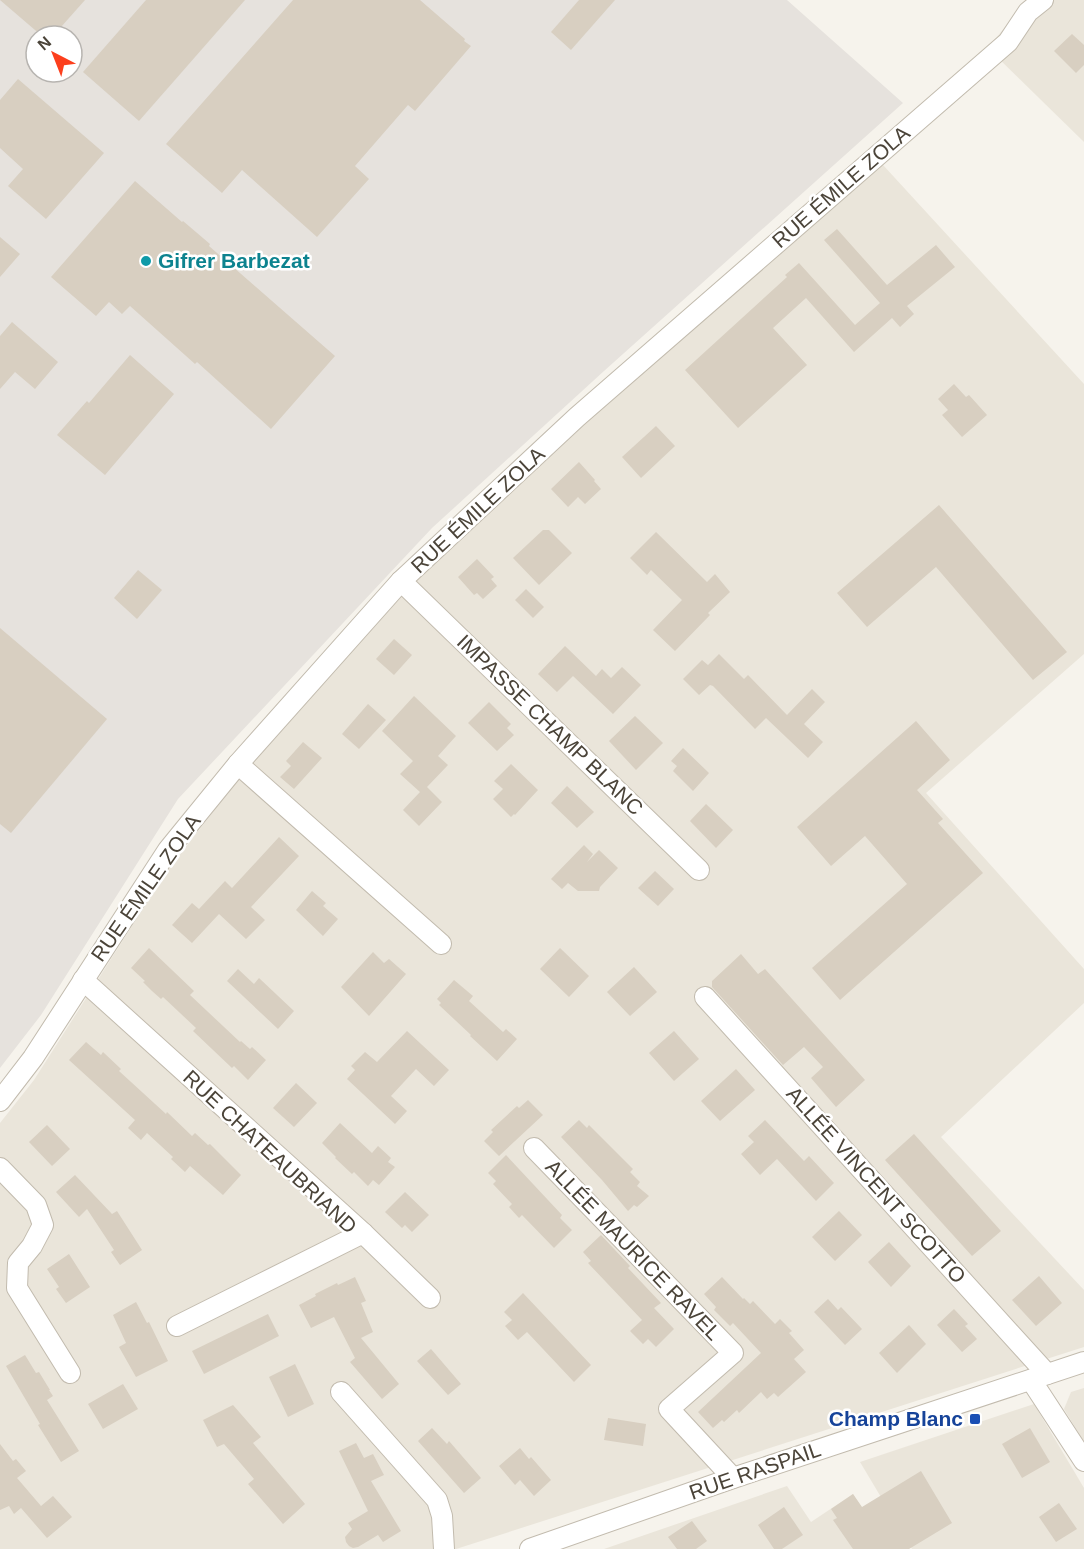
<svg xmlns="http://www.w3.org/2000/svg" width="1084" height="1549" font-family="Arial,sans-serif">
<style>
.residential{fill:#eae5da}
.industrial{fill:#e6e2dd;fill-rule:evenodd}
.building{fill:#d8cfc1}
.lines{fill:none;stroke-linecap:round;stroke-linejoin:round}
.street-casing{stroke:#c2bbae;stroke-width:22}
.street{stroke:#fff;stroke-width:20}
.culture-dot{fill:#0f9aa8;stroke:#fff;stroke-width:2}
.transit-dot{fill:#1a4fb4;stroke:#fff;stroke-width:2}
.labels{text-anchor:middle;stroke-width:5;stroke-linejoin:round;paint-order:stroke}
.street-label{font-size:21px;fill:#4b4439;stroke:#fff}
.culture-label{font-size:21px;font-weight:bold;fill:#0d838f;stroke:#fff;text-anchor:start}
.transit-label{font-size:21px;font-weight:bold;fill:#164399;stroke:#fff;text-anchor:end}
</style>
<rect width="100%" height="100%" fill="#f6f3ec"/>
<g class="residential">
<polygon points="1027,0 1084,0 1084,142 988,48"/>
<polygon points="872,153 1084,384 1084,654 926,793 1084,969 1084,1003 941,1137 1084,1290 1084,1347 456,1549 0,1549 0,1123 34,1080 167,871 389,586"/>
<polygon points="1084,1388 1084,1442 1064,1409 1071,1392"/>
<polygon points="1034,1404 1084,1488 1084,1549 912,1549 860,1462"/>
<polygon points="787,1486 811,1522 853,1494 888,1549 604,1549"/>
</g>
<path class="industrial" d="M0 0H787L903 103 604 371 432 528 178 799 41 1015 0 1068ZM36 36H72V72H36Z"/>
<g class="building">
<polygon points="0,0 85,0 53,36 42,36"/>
<polygon points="146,0 245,0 139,121 83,72"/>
<polygon points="293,0 420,0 465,39 464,41 471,46 415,111 408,105 355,166 369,179 317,237 242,170 222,193 166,144"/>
<polygon points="579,0 615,0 571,50 551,32"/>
<polygon points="1072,34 1084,45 1084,65 1076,73 1054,51"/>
<polygon points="18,79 104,153 46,219 8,186 23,169 0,148 0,100"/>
<polygon points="135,181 182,222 183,221 210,244 209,246 335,356 271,429 197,362 195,364 130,306 122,314 109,302 96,316 51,277"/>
<polygon points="837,229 887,285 936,245 955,267 907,306 914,314 900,327 892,318 854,352 806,298 773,328 807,365 738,428 685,370 787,277 785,275 799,263 855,325 880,303 824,240"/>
<polygon points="0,237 20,254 0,277"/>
<polygon points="12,322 58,362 35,389 15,372 0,389 0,336"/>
<polygon points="130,355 174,394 105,475 57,435 87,401 89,403"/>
<polygon points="954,384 966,397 969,395 987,415 962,437 942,415 948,410 938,399"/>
<polygon points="656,426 675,446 641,478 622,457"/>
<polygon points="579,462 595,480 594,481 601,489 585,504 578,497 568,507 551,489"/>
<polygon points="939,505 1067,652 1033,680 936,567 867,627 837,593"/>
<polygon points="543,530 549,530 572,553 539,585 513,558"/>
<polygon points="656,532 707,582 715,574 730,592 708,613 710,615 675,651 653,630 682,600 651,570 647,575 630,558"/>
<polygon points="477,559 494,577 491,579 497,586 483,599 477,593 474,595 458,577"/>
<polygon points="138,570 162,590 137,619 114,598"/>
<polygon points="526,589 544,607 533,618 515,600"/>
<polygon points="0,628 107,719 11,833 0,824"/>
<polygon points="394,639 412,655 394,675 376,659"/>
<polygon points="565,646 596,676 602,669 611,678 622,667 641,685 613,714 573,676 557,692 538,674"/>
<polygon points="719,654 744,679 748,675 787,715 812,689 825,702 804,724 823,742 808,758 766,718 755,729 713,686 710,685 699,695 683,679 702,660 708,665"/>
<polygon points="414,696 456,736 438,756 448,765 427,787 442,802 419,826 403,810 420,792 400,774 413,761 382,731"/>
<polygon points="489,702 511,724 507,728 514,735 497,751 468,723"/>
<polygon points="368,704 386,720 359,749 342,734"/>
<polygon points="635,716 663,743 636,770 609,741"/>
<polygon points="916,721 950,760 917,790 943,819 938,823 983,873 840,1000 812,968 907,884 865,836 831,866 797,827"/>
<polygon points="303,742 322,758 294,789 280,777 291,766 286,761"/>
<polygon points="683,748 709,773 693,791 673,771 677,766 671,761"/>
<polygon points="511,764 538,790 515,815 514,814 511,817 493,799 503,789 494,781"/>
<polygon points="567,786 594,812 577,828 551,803"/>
<polygon points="706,804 733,830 716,848 690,821"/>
<polygon points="279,837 299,856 251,907 265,920 246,939 219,914 192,943 172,925 192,903 199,909 225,881 232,888"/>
<polygon points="584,845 593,854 587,862 599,850 618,868 600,887 599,891 578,891 568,883 562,889 551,879"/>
<polygon points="655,871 674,889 658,906 638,888"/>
<polygon points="312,891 326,903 323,906 338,919 323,936 296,910"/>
<polygon points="149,948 194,991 190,995 240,1042 241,1041 250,1049 252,1047 266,1060 248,1080 234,1066 232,1068 193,1031 196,1028 163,997 161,999 152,991 143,982 145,981 131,968"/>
<polygon points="560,948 589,976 569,997 540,969"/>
<polygon points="373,952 384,963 389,959 406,974 369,1016 341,987"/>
<polygon points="741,954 758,974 765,969 865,1080 836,1107 811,1078 823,1067 804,1047 783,1065 712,987 712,981"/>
<polygon points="634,967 657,992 630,1016 607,992"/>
<polygon points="238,969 254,984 259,978 294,1011 278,1029 227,981"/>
<polygon points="454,980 473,996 469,1001 503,1032 506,1029 517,1039 497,1061 470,1036 471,1035 439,1005 441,1003 437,999"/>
<polygon points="407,1031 449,1070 434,1086 416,1069 391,1096 407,1111 395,1124 347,1079 355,1070 351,1066 365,1052 377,1062"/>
<polygon points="674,1031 699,1059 674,1081 649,1053"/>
<polygon points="86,1042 101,1055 103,1052 121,1069 119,1071 166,1114 167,1112 192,1136 195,1133 208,1145 210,1144 241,1175 223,1195 190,1166 185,1172 171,1159 173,1157 147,1133 141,1140 128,1128 135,1120 69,1060"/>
<polygon points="736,1069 755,1090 720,1121 701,1101"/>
<polygon points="296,1083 317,1103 294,1127 273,1108"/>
<polygon points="528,1100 543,1115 499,1156 484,1141 493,1132 491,1130 517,1106 519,1108"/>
<polygon points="579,1120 587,1128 589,1125 633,1169 630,1172 640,1182 637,1186 649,1196 637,1207 634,1205 628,1211 602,1180 561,1137"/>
<polygon points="765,1120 804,1161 809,1156 834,1183 816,1201 777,1159 760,1175 741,1154 754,1142 748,1136"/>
<polygon points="340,1123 372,1153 378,1146 391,1158 388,1162 395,1167 379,1185 373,1180 368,1186 354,1172 352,1174 335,1158 336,1157 322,1143"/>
<polygon points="47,1125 70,1149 52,1166 29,1142"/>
<polygon points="914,1134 1001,1231 972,1256 885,1160"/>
<polygon points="506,1155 562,1215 560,1218 572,1230 554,1248 522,1215 519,1218 509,1207 512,1204 493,1184 496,1181 488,1173"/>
<polygon points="75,1175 112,1214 117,1211 142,1250 120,1265 111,1252 114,1250 87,1209 79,1217 56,1192"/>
<polygon points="405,1192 429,1215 412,1232 405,1225 402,1228 385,1212"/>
<polygon points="839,1211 862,1235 835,1261 812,1237"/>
<polygon points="601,1235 630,1266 628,1268 661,1303 654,1308 674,1329 656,1347 648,1339 643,1344 630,1331 642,1320 588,1263 591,1261 583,1252"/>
<polygon points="889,1242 911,1266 891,1287 868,1262"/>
<polygon points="69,1254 90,1287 66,1303 56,1289 59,1287 47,1269"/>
<polygon points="1039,1276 1062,1303 1036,1326 1012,1300"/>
<polygon points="355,1277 366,1301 361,1303 373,1332 361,1338 399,1384 382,1399 350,1362 355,1358 334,1317 311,1328 299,1305 316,1296 315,1294 337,1283 338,1285"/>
<polygon points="722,1277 743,1299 744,1298 750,1304 753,1301 775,1324 780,1319 792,1331 789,1333 804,1350 794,1359 806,1372 778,1397 774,1393 767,1399 761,1392 739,1413 737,1410 724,1422 722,1420 713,1428 698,1412 761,1353 733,1323 730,1326 714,1310 716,1307 704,1294"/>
<polygon points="523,1293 591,1365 574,1382 527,1332 518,1340 505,1326 512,1320 504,1312"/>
<polygon points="828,1299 838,1310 841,1307 862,1329 845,1345 814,1312"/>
<polygon points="136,1302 147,1323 149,1322 168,1361 136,1377 119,1347 126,1343 113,1315"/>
<polygon points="954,1309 968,1324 965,1326 977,1339 962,1352 937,1325"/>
<polygon points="268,1314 279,1336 204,1374 192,1351"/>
<polygon points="909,1325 926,1344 897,1373 879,1353"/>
<polygon points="431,1349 461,1384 448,1395 417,1361"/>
<polygon points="25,1355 36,1373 39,1372 50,1390 49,1390 53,1396 47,1400 79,1451 61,1462 38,1425 40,1424 6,1366"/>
<polygon points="295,1364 314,1404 288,1417 269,1377"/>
<polygon points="123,1384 138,1409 103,1429 88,1404"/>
<polygon points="233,1405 261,1437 253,1443 305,1504 283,1524 248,1484 254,1479 224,1444 217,1447 203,1420"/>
<polygon points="608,1418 646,1424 643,1446 604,1440"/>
<polygon points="432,1428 447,1444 449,1441 481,1478 464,1493 418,1441"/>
<polygon points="1030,1428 1050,1462 1022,1478 1002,1444"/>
<polygon points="356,1443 364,1458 373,1454 384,1475 371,1481 401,1531 383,1542 378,1535 358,1547 353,1548 349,1546 346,1542 345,1537 352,1529 348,1523 368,1511 339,1451"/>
<polygon points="0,1444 13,1461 16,1459 26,1471 17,1478 41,1506 53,1496 72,1517 47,1538 21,1508 14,1514 9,1506 0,1510"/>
<polygon points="520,1448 529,1459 531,1457 551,1480 534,1496 520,1480 515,1485 499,1466"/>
<polygon points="921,1471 952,1523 909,1549 853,1549 833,1520 837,1518 831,1509 853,1494 862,1507"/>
<polygon points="1059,1503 1077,1529 1056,1542 1039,1517"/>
<polygon points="784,1507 803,1535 782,1549 774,1549 758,1525"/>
<polygon points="692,1521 707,1541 696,1549 677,1549 668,1537"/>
</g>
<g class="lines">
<g class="street-casing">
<g id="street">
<polyline points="401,581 699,870"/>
<polyline points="238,764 441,944"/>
<polyline points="83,980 363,1233 177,1326"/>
<polyline points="705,997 1047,1374"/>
<polyline points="0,1101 33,1058 168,850 238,764 401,581 577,417 1008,42 1028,12 1043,0"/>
<polyline points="534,1148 733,1353 669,1409 733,1478"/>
<polyline points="0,1168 36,1205 43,1225 32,1246 18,1263 17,1288 70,1373"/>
<polyline points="363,1233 430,1298"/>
<polyline points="1031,1380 1084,1461"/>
<polyline points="341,1392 437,1500 442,1516 444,1549"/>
<polyline points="530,1549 733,1478 1084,1362"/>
</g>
</g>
<use href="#street" class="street"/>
</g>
<circle class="culture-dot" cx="146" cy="261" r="6"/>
<rect class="transit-dot" x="969" y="1413" width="12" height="12" rx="3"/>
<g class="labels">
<g class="street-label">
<text transform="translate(841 187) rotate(-41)" y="7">RUE ÉMILE ZOLA</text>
<text transform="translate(478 510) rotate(-43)" y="7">RUE ÉMILE ZOLA</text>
<text transform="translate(550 725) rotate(44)" y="7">IMPASSE CHAMP BLANC</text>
<text transform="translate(146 888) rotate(-55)" y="7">RUE ÉMILE ZOLA</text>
<text transform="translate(270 1152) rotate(43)" y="7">RUE CHATEAUBRIAND</text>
<text transform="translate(876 1185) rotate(48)" y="7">ALLÉE VINCENT SCOTTO</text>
<text transform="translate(633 1250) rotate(46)" y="7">ALLÉE MAURICE RAVEL</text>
<text transform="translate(755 1471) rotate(-19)" y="7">RUE RASPAIL</text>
</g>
<g class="culture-label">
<text x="158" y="268">Gifrer Barbezat</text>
</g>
<g class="transit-label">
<text x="963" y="1426">Champ Blanc</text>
</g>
</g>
<g transform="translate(54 54) rotate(318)"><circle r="28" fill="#ffffff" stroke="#b7b4b0" stroke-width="1.5"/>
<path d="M0-4.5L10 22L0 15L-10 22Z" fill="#fc3f1d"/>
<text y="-9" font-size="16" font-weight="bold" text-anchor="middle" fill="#4b4439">N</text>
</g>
</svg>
